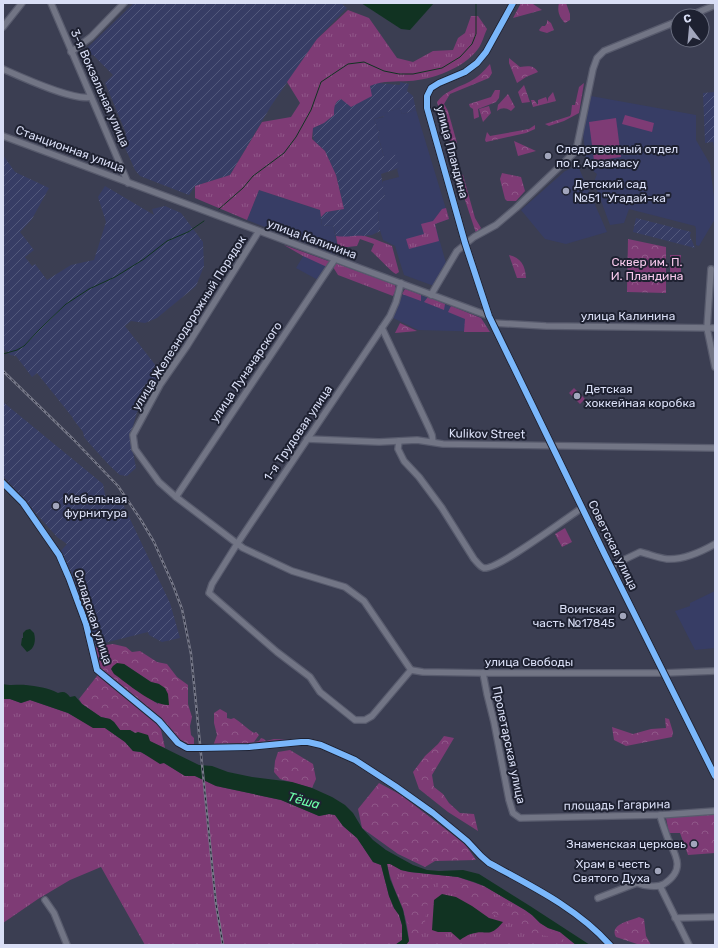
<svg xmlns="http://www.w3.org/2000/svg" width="718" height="948" font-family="Rubik,sans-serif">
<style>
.built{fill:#373d65}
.industrial{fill:url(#industrial-furrows)}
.grass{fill:url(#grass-tufts)}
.forest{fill:url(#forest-crowns);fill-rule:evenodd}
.garden{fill:#7e3b75}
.water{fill:#132}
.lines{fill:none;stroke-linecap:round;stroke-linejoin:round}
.stream{stroke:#132;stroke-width:1}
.minor-casing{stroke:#585b6d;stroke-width:8}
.minor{stroke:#727585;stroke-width:5.5}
.rail-casing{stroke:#767888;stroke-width:2.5}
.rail{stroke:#1e2131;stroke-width:1;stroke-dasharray:3;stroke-linecap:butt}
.cycleway-casing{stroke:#1e2131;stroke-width:8}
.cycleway{stroke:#7ab7fb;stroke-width:6}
.poi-dot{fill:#a2a6bc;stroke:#1e2131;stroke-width:1.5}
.labels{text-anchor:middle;stroke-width:4;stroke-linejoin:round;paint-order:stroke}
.street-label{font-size:12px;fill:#d9def5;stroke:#1e2131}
.poi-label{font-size:12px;fill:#d9def5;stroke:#1e2131;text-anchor:start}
.park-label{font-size:12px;fill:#f8c9ec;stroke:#1e2131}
.water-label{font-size:13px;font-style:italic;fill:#6dffaa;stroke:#1e2131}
</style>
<defs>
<pattern id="industrial-furrows" width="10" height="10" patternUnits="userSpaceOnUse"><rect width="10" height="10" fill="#373d65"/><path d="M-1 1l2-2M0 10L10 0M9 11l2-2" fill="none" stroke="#53597c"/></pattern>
<pattern id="grass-tufts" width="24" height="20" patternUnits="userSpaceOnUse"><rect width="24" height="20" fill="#7e3b75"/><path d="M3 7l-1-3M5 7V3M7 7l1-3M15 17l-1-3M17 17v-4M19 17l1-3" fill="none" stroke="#905789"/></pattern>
<pattern id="forest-crowns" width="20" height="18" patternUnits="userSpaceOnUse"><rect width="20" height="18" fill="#7e3b75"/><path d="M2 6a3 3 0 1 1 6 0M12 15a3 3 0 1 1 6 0" fill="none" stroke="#905789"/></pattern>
</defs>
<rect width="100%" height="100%" fill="#3b3e52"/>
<g class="built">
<polygon points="591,96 696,115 696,140 710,164 715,205 715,219 699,246 696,245 696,229 695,226 629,209 624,223 610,225 594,182 597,174 592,170 586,161 583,133"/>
<polygon points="400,108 402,114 416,110 449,219 435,224 446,263 434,286 404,275 395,246 383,240 379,227 378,209 382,198 385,197 382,184 383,181 399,177 397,169 399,168 384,157 378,135 380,135 374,119 384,117 383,113"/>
<polygon points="578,166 607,232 566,244 545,239 521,210 565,171"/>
<polygon points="259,190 320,210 322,226 333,225 338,248 335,254 247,220"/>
<polygon points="305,253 331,262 318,280 296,268"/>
<polygon points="405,289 481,318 490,332 418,330 393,318"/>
<polygon points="715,591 715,648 695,650 675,611 690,606 690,603"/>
</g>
<g class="industrial">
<polygon points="134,3 341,3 347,8 317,39 301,62 271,106 230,175 195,186 189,195 140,176 135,170 123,143 126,133 105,83 113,75 93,55 91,55 85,50"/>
<polygon points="400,82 409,84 407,91 413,96 416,110 402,114 400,108 384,113 384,116 374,119 380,135 378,136 384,157 395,154 399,168 381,174 385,197 382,198 383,204 378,209 379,227 380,231 372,235 344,238 336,236 333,225 322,226 321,217 326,212 344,209 336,175 325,151 314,141 312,128 324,123 338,100 341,99 352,106 369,86 377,83 400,85"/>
<polygon points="715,92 715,152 713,142 705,143 703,93"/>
<polygon points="3,155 15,172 49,188 32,219 20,232 34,250 25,257 32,266 35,264 47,280 71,265 94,260 106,222 98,197 105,186 154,215 152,209 165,206 181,213 203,242 204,266 196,286 157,318 145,323 131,321 125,326 160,371 159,384 137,412 130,437 136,468 127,476 120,475 110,466 89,443 84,437 83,432 73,419 73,418 37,373 32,377 16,356 10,355 3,348"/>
<polygon points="636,218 691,232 690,236 695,248 633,232"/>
<polygon points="3,402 103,484 106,500 119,496 170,603 180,638 162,642 149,635 148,632 92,646 59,553 67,544 57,537 3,476"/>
</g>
<g class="grass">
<path d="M348 10 369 18 397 58 413 62 433 51 453 50 458 38 465 33 471 16H478L487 29C484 35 482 44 478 49 464 68 432 80 409 81 394 82 385 80 370 86L372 96 351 107 341 99C334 102 334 108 334 115L324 123 313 128 312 139 325 151 336 175 344 209 326 212 321 217 320 210 259 190 247 220 195 198V186L230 175 262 122 291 117 300 103 287 82 317 39Z"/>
<polygon points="446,208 449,219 435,224 439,241 409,249 406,239 424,234 421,224 433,221 442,209"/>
<path d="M336 236C347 238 358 234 368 237 376 239 384 243 392 246L399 272 396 274C390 271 378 257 371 251L374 244 360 239 357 246 338 248Z"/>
<polygon points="284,245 331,262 327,267 303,256"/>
<polygon points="335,263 395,285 396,289 393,296 338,275 333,267"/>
<polygon points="405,289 421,295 421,301 402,294"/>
<polygon points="428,297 445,304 444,310 424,302"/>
<polygon points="451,306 481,318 490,332 464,332 465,319 448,312"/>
<polygon points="3,699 10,699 21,703 30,700 68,713 93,727 105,728 125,742 133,751 140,752 164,763 185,776 195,776 216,786 281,800 319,816 329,814 335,815 343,826 357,838 373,862 381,865 389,896 394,908 399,915 402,925 402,940 395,945 145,945 101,867 70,880 38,899 3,923"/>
<path d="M390 863 401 870 410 872 458 877 484 886 525 910 532 915 540 923 548 928 560 932 576 945H406L409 941C408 930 406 920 403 909 397 894 390 880 387 864Z"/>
</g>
<g class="forest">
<polygon points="521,3 533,4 542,10 513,18"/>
<path d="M559 3H566L570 14V20L565 23C559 17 557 11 559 3Z"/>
<polygon points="547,20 551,23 554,30 547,33 540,31 539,30 542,26 545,26 547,23"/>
<path d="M509 58 520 67C528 66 534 65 538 72L526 77 517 83 509 63Z"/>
<path d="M490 64 492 73 489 78 450 94 444 104 448 111 457 143 448 140 437 102C445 91 457 88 469 82 477 78 484 71 490 64Z"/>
<polygon points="584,83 579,113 564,121 549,126 545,124 570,116 571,114 572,105 575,105 579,87"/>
<polygon points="524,85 530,102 522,103 518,92"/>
<polygon points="495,90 500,90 499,98 496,102 478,109 479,117 474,119 473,109 470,107 469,104 491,97"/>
<polygon points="553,92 556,101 533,107 531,100 534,100 538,105 538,100 546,97 548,102 548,98"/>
<path d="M508 94 515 107 511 111C507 108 502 107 497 111L498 105Z"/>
<polygon points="489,106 491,113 483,122 479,109"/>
<polygon points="535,125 535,129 526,133 486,142 485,140 487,132 490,136 529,129"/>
<polygon points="514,141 536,151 518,156"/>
<polygon points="502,173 521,177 525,191 516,201 507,201 505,199 500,179"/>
<polygon points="461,174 463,175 475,218 481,228 476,233 459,182 458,175"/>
<polygon points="628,239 666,247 666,293 627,292"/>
<path d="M509 255C521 258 525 265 526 278H517Z"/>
<polygon points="400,323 417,331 395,333"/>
<polygon points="565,528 572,542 562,547 555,534"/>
<path d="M113 644 126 647 132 652 140 651 157 662 167 664 177 677 188 685V704L192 717 190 726 191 735 194 738V746L191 747 181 742 99 670 93 647ZM124 664 151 682 159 684 158 704 132 687 124 681Z"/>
<polygon points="97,670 159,721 165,748 149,741 130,730 120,730 114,722 110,719 101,717 82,704 79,699 97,676"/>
<path d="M220 709 227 713V718L231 719 234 718C241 722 247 729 254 733L256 732 259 735 254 742 259 741 261 738 264 739 266 741 274 739 300 740 213 746 217 735 214 723V713Z"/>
<polygon points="665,718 669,719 673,732 672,737 626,746 614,740 612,727 633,734 651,729 666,728"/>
<polygon points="444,736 454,738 432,775 434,787 443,794 449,803 460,813 474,814 478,831 448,812 419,789 413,772 425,756 438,744"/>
<polygon points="290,750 313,764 316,779 312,788 280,779 274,772 275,761 278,752"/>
<polygon points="379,783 401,795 465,844 476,860 435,861 425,867 398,854 362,828 358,809"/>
<polygon points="715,812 715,853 688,855 680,833 669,833 665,813"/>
<polygon points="402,877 432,878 426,913 424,932 416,937 416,945 408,945 411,942 410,931 404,910 394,878"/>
<polygon points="439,882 468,884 522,913 540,927 559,936 570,945 558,945 555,938 524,931 519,917 498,917 459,894 437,893"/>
<path d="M639 917 644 919 646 936 651 945H640L616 937C609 924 630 921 639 917Z"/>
</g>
<g class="garden">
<polygon points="625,115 654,123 652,132 622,124"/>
<polygon points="616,118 621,157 594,161 589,122"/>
<rect x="670" y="255" width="11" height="18"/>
<polygon points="574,388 585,399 580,404 569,393"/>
</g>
<g class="water">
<polygon points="361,3 434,3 410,30 401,29"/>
<path d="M30 629 34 633C36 640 35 649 27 652L21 645 22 638H23V633L26 630Z"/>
<path d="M117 663 124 664 151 682 159 684 165 688 168 694 169 705C153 706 127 683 114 674L111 669 113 666Z"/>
<path d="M3 684C11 686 18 684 26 685 36 686 49 688 58 693 64 691 66 692 70 697L75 696 82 704 101 717 110 719 114 722 120 730H130L135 733 138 732 148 735 150 741 199 765 212 766 228 772 252 777 292 782 312 788 332 797 345 805 353 813 362 828 373 840 386 850 413 865 427 870 439 871 463 870 479 874 530 906 590 945H576L560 932 548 928 540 923 532 915 525 910 484 886 474 882 458 877 410 872 401 870 390 864H387L390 879 403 910 409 941 406 945H395L402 940V925L399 915 394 908 389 896 381 865 373 862 357 838 343 826 335 815 329 814 319 816 281 800 216 786 195 776H185L164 763 160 764 141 752 133 751 125 742 105 728H93L68 713 30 700 21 703 10 699H3Z"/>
<path d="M442 894 456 897 472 906 489 918 503 922C488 940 487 928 471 934 467 935 463 938 460 940L451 932H438L432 930 434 900Z"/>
</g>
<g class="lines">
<g class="stream">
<polyline points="219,209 243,188 253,176 284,153 296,137 311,110 321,82 348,64 364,62 384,71 399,74 413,74 442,68 460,57 472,44 476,34 476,3"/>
<polyline points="3,354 17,350 24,346 39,330 66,304 89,289 115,277 144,259 167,241 188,232 204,221"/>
</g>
<g class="minor-casing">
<g id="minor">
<polyline points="51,3 128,183"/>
<polyline points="513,3 486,52 477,63 465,72 439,83 431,88 427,96 427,108 465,243 489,316 605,555 715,776"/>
<polyline points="689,16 713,6"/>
<polyline points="3,27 22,3"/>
<polyline points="71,52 91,37 124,3"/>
<path d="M3 69C21 77 73 101 91 97"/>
<polyline points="3,136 489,316"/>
<polyline points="259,231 187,346 160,385 133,435 135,449 159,482 176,497 243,548 292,571 345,587 364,601 411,670"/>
<polyline points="711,269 707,328 715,367"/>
<polyline points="401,283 396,302 390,316 237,544 212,584 209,593 277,652 310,677 320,692 355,720 365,720 372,716 411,670"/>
<polyline points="431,295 457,251 474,237 496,225 516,208 576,151 593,69 597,58 604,51 678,21"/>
<polyline points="493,323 546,326 715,328"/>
<polyline points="382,328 429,428 432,435 433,442"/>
<polyline points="307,439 379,442 417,440 443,444 715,448"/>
<path d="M399 441 398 449 404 461 419 477 442 508 474 559C477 562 480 567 484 568 498 570 566 518 582 508"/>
<path d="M3 483 23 503 59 555 69 578 86 624 97 670 159 721 178 743 187 748H201L249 747 301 742H308L321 745 355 760 395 786 433 813 467 841 481 856 489 863C531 886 577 908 610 945"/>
<polyline points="176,497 335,259"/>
<path d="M611 566 640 552C649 554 658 558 667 559 684 560 701 552 715 544"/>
<polyline points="411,670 423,672 483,673 664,673 715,671"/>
<polyline points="483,673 487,694 494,722 509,800 513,813 520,818 660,815 715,811"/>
<polyline points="660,886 689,945"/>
<path d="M598 898 637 883C644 886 657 888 664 884 685 870 677 857 668 839 665 831 662 823 660 815"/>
<polyline points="45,900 54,913 67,945"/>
<polyline points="675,918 715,917"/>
</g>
</g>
<use href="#minor" class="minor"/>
<g class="rail-casing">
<polyline id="rail" points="3,371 73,439 118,486 141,520 154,542 173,585 182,609 191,654 216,904 223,945"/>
</g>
<use href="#rail" class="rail"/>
<g class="cycleway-casing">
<g id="cycleway">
<polyline points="513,3 486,52 477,63 465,72 439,83 431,88 427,96 427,108 465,243 489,316 605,555 715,776"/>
<path d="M3 483 23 503 59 555 69 578 86 624 97 670 159 721 178 743 187 748H201L249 747 301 742H308L321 745 355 760 395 786 433 813 467 841 481 856 489 863C531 886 577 908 610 945"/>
</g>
</g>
<use href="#cycleway" class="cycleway"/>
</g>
<g class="poi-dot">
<circle cx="548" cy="156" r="4"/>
<circle cx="566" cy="191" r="4"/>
<circle cx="577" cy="396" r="4"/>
<circle cx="56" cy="506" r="4"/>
<circle cx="623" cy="616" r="4"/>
<circle cx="694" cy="844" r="4"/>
<circle cx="658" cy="871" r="4"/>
</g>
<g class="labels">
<g class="street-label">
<text transform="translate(100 88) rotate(66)" y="4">3-я Вокзальная улица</text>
<text transform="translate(70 149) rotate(20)" y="4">Станционная улица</text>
<text transform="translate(452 152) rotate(75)" y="4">улица Пландина</text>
<text transform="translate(312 239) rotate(20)" y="4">улица Калинина</text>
<text x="628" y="320">улица Калинина</text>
<text transform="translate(189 323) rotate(-58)" y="4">улица Железнодорожный Порядок</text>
<text transform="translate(246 372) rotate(-56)" y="4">улица Луначарского</text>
<text transform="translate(298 433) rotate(-56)" y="4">1-я Трудовая улица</text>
<text transform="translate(487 434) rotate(1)" y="4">Kulikov Street</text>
<text transform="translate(613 545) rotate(64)" y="4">Советская улица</text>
<text transform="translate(93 617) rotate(72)" y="4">Складская улица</text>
<text x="529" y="666">улица Свободы</text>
<text transform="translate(509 745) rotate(78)" y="4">Пролетарская улица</text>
<text transform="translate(617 805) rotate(-1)" y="4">площадь Гагарина</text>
</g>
<g class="poi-label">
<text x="556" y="153">Следственный отдел<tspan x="556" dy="14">по г. Арзамасу</tspan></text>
<text x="574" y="188">Детский сад<tspan x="574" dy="14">№51 "Угадай-ка"</tspan></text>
<text x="585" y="393">Детская<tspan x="585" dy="14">хоккейная коробка</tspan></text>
<text x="64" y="503">Мебельная<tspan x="64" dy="14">фурнитура</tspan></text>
<text x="615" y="613" text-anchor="end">Воинская<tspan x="615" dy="14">часть №17845</tspan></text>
<text x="686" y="848" text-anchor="end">Знаменская церковь</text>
<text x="650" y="868" text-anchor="end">Храм в честь<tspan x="650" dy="14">Святого Духа</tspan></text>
</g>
<g class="park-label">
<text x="647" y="266">Сквер им. П.<tspan x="647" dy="14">И. Пландина</tspan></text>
</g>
<g class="water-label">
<text transform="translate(304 800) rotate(15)" y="5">Тёша</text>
</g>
</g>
<rect width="718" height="948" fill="none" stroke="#d9def5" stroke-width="8"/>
<g transform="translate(690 28) rotate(344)"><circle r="19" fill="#1e2131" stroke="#696d7f"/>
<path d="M0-3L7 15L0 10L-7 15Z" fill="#a2a6bc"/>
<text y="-6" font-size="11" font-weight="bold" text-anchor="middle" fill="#d9def5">С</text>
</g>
</svg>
